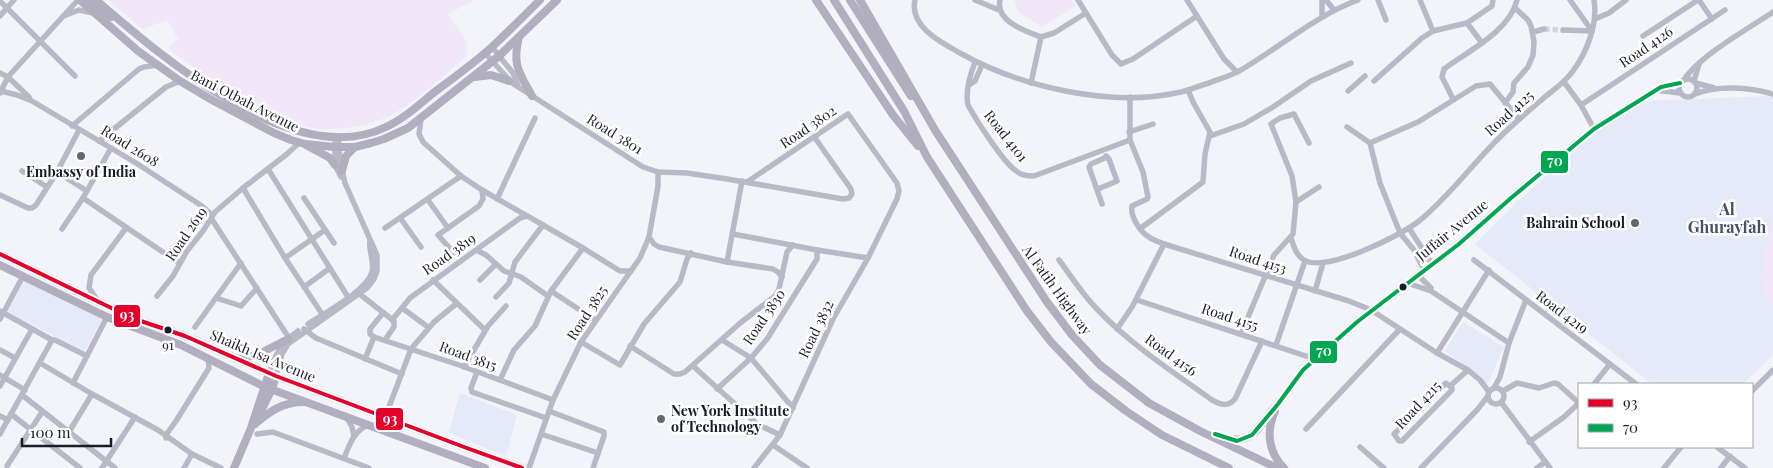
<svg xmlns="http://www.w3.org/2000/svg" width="1773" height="468" font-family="'Playfair Display',serif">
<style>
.built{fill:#e5eaf8}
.green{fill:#f1e7f9}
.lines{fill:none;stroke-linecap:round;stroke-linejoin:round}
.minor-tunnel{stroke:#d1d4da;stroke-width:5.5;stroke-dasharray:5.5 3;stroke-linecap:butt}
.minor{stroke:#b9b8c7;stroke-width:5.5}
.major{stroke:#b1aec0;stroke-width:8}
.bus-1-casing{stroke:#fff;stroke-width:8}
.bus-2-casing{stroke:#fff;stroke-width:8}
.bus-1{stroke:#e4002b;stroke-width:4}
.bus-2{stroke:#00a651;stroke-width:4}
.poi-dot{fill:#646870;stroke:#fff;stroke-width:2}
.bus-dot{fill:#181c26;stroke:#fff;stroke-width:2}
.labels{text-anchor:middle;stroke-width:5;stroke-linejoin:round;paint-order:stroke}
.bus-label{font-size:13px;fill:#181c26;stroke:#fff}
.street-label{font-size:14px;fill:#181c26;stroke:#fff}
.poi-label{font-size:14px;font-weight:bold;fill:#181c26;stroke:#fff}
.quarter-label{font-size:16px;font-weight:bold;fill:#475067;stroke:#fff}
.line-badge{stroke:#fff;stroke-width:2}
.badge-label{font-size:14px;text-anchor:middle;font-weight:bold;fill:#fff}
</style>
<rect width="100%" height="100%" fill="#f2f4fa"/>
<g class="built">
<polygon points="1771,96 1773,97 1773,355 1743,384 1652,384 1475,244 1517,202 1589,138 1642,101"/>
<polygon points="24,281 102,319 85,351 7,312"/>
<polygon points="1463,322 1504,347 1488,383 1445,351"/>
<polygon points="460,393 517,415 506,456 449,433"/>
</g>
<g class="green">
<path d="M108 0H475L448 14 467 42V56C444 75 421 98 395 113 372 126 337 132 311 128 301 126 291 121 282 118 241 101 205 75 169 50V46L178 39 167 20 143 29Z"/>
<polygon points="1015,0 1072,0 1076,6 1042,27 1018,12 1014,2"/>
<polygon points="1773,214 1773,305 1766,299 1761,278"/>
</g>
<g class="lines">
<polyline class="minor-tunnel" points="1544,29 1563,30"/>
<g class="minor">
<path d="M915 0C909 26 940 42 960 53 1020 87 1109 107 1176 93 1188 91 1198 86 1209 83 1219 79 1231 76 1241 70 1280 47 1315 16 1358 0"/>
<polyline points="975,0 999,10"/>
<path d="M1000 0C995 21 1025 31 1041 37L1054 33 1086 13"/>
<polyline points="1078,0 1112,55 1121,64 1133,59 1197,16"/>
<polyline points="1187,0 1224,59 1237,72"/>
<polyline points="1326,0 1334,10"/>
<polyline points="1378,0 1386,20"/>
<polyline points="1420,0 1433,31"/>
<polyline points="1570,0 1592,31"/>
<polyline points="1699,0 1712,19"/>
<polyline points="0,1 75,76"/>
<polyline points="66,15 79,10 93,13"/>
<polyline points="0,16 14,0"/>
<polyline points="1322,17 1322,0"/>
<polyline points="1595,19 1609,13 1626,0"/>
<polyline points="1467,23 1482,43"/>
<polyline points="1563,30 1592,31"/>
<polyline points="1533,32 1544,29"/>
<polyline points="1643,36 1698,0"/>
<polyline points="492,47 513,73 518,86"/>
<polyline points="485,53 512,83 643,167 658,172 687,173 727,179 843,199 849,198 852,194 851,189 815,138"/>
<path d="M975 62C970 75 965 91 968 105 975 118 1003 162 1015 170 1021 175 1026 176 1034 176L1130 140"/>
<polyline points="0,73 8,77 29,97"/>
<circle cx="1688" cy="88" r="9"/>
<path d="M1684 80C1699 56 1748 29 1773 12"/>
<polyline points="1374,81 1422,38 1433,31 1467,23 1492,6 1493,0"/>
<polyline points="1694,81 1699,64"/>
<polyline points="1564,82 1581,105 1594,129"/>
<polyline points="1031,83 1041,37"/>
<polyline points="1696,83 1714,88"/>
<polyline points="969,85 975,81 982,65"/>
<polyline points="1655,90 1680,93"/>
<polyline points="1,91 17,95 32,101 136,163 202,206 212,215"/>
<polyline points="1348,91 1365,76"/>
<polyline points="0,93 8,77 16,68 78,0"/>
<path d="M1695 94C1718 85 1749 87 1773 94"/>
<path d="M1130 97V140L1143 172 1148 197 1147 199 1132 206C1130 216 1140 232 1149 237 1153 240 1159 242 1164 244L1349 301 1371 310 1437 353 1468 370 1480 380 1489 392"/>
<path d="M1453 99 1442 77 1444 69C1468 51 1510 31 1517 0"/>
<polyline points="1505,103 1513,92 1514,83 1528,67 1533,55 1534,42 1531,26 1528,20 1515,8"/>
<polyline points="1581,105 1725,10"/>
<polyline points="421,119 419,134 423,142 461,176 482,190 583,248 620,271 631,271"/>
<polyline points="72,126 139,69 144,67 158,65"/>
<polyline points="1347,127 1370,143 1380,183 1400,233 1414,250 1424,270"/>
<polyline points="1129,132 1153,124"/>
<polyline points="1210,136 1244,124 1273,107 1311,81 1351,63"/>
<polyline points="99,141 166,87 180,81"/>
<polyline points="335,143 335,165 341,177"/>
<polyline points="1370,143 1418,122 1476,86 1490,84 1519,119"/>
<polyline points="268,169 348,297"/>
<polyline points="22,171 47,187"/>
<polyline points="57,172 87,191"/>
<polyline points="747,182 848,114 897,183 899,191 897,199 868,258 833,319 780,435 754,468"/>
<polyline points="243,188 285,258 324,317"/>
<polyline points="1098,189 1117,181 1109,159 1106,156"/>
<polyline points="0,195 28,208 32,208 36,205 57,172 79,130"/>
<polyline points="83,198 179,263"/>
<polyline points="304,198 334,243"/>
<polyline points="497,199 535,118"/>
<polyline points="428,200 448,228"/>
<polyline points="1296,202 1319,187"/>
<polyline points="1102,204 1089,167 1091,164 1107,157"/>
<polyline points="211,218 289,338"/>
<polyline points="401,219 421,247"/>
<polyline points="385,228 461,176"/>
<polyline points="1141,228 1203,182 1205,154 1210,132 1193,102 1188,90"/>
<polyline points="1409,228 1432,264"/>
<polyline points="62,229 83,198 111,148"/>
<polyline points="733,234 817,250 868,258"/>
<polyline points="649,237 654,244 659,247 727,262 773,269 778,272 782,277"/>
<path d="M1291 238C1294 247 1296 255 1304 260 1326 273 1400 236 1419 221 1449 197 1473 163 1500 137 1515 122 1530 110 1546 96 1556 88 1565 82 1573 71 1587 52 1598 24 1594 0"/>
<polyline points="476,250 486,255 504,271 521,277 548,296"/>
<polyline points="285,258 325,230"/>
<path d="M1059 260C1071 276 1083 295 1097 309 1131 345 1173 372 1212 400 1221 405 1228 407 1235 399L1262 341"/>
<polyline points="1474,260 1636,384"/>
<polyline points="461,261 438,235 479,206 483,199 482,190"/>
<polyline points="727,262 742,181"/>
<polyline points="1418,275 1431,288"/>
<polyline points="433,280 485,330"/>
<polyline points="480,280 496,264"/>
<polyline points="1407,283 1431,291 1509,343"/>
<polyline points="304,287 330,268"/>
<polyline points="551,291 595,320"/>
<polyline points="1315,291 1323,263"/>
<polyline points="357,292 394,321 394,327 385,340"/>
<polyline points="157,296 173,276 187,251 203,231 215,212 243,188 287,154 299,143"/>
<polyline points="496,297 509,283 515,262 543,225"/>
<polyline points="216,298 241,306 257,288"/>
<polyline points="1137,300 1315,359"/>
<polyline points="98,301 89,288 91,275 126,228"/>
<polyline points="402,308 428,327"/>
<polyline points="0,311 52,340 55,340 87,356"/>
<polyline points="0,319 23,276"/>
<polyline points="392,320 410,298 520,218 527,216"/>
<path d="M308 324C324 313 367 291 372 272 375 261 368 251 370 241"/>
<polyline points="195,327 241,263"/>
<polyline points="304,329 316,338 402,374"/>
<polyline points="1117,329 1132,307 1164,244"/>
<polyline points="1241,334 1274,255 1293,234 1296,202 1292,176 1271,124 1280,118 1294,114 1309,143"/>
<polyline points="374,337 462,366 553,400"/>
<polyline points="374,337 370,334 370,329 383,313"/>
<polyline points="722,340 751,358 793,408"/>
<polyline points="581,342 620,365 644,324 680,282 687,259 691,253"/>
<polyline points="1276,345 1305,261"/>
<polyline points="630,346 674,374 680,374 685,372 739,324 775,296 779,289 787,252 793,245"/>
<polyline points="0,350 15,358"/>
<polyline points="1437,353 1489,270"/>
<polyline points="365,359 374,337"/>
<polyline points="40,363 92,394 158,430 192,454 221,468"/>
<polyline points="693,366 757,424 780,435"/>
<polyline points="464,367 488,326 506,306"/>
<polyline points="477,372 471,388 472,392 546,418"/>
<path d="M269 373C275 355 282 342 298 331"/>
<polyline points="0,375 25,390"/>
<polyline points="276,376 282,354 288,344 367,288 374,279 377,271 377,255 345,183 340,162 338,136"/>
<polyline points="500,380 514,350 535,326 551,291 583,248"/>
<polyline points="73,383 107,317"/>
<polygon points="1446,383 1452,388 1452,390 1402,441 1399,441 1394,434"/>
<polyline points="1594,384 1610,364"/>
<polyline points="0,386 32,329"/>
<polyline points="1450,386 1468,370"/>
<polyline points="1494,388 1500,377 1509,343 1526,300"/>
<circle cx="1496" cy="396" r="8"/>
<polyline points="717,389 751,358 767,339 817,259 817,250"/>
<polyline points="1503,391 1517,383 1539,388 1554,383 1558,384 1579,403"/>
<polyline points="1752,391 1773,370"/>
<polyline points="22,395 115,468"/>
<polyline points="1501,402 1550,468"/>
<polyline points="1278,404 1303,370 1343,334 1371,310 1459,244 1511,198 1594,129 1661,87 1680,83"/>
<polyline points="389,407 411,349 434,322 456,304"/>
<polyline points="549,411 604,432 604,436 593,468"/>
<polyline points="11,414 80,468"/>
<polyline points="0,416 8,420"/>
<polyline points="347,418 352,427 354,436"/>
<polyline points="1306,429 1400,329"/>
<polyline points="69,432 92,394"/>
<polyline points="0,434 52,340"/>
<polyline points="257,434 273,432 369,468"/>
<polyline points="541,434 598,453"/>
<polyline points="166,438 166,435 176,421 209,368 208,359"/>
<polyline points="1529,442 1564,417 1579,403"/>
<polyline points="773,445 807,468"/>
<polyline points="1360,447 1384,468"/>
<polyline points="1717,447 1745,468"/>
<path d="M344 458C350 444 353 432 368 425"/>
<polyline points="7,466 42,412"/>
<polyline points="102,468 135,417"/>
<polyline points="184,468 192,454"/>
<polyline points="529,468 553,400 581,342 640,258 649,237 658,186 658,172"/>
<polyline points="1421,468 1477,410 1488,396"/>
<polyline points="1537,468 1545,462"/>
<polyline points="1664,468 1681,447"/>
<polyline points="1721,468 1730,456"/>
</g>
<g class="major">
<polyline points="80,0 138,51 180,81 212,100 274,133 291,140 305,144 334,147 355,147 371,143 384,139 408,128 499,56 557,0"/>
<polyline points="87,0 111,17"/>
<path d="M96 0C161 56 294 172 386 127 403 119 418 106 432 94 452 79 473 64 492 47 508 32 524 16 540 0"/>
<polyline points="816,0 893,115 918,146"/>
<polyline points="834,0 904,111 927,157 1027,311 1051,342 1091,384 1126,411 1162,435 1229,468"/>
<polyline points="850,0 911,96"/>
<polyline points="860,0 935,130 1047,302 1072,335 1100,365 1149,403 1200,431 1277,468"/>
<path d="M519 37C512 65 519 72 532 96"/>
<polyline points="475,77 491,75 509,81"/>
<polyline points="306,145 330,158 335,165"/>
<polyline points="342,171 346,156 355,147"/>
<polyline points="0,254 132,318 185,336 276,376 464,447 522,468"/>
<polyline points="0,265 107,317 181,345 265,387 485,468"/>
<polyline points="237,359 257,355 288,339"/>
<path d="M1275 411C1266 431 1268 452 1284 468"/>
<polyline points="260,413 272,389 276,376"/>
<path d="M255 424C270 411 283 402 304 402"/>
<path d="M1219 436C1255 449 1257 425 1278 404"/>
<polyline points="234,468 251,428 269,373"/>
</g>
<g class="bus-1-casing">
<polyline id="bus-1" points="0,254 132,318 185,336 276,376 464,447 522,468"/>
</g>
<g class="bus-2-casing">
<polyline id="bus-2" points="1215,434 1237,441 1252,435 1278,404 1303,370 1357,322 1459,244 1511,198 1594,129 1661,87 1680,83"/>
</g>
<use href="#bus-1" class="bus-1"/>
<use href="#bus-2" class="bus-2"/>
</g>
<g class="poi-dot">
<circle cx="81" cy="156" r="5"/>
<circle cx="1635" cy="223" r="5"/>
<circle cx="661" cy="419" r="5"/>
</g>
<g class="bus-dot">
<circle cx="1403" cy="287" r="4.5"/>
<circle cx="168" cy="330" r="4.5"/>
</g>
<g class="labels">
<g class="bus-label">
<text x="168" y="350">91</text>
</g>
<g class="street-label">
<text transform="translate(1646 47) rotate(-34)" y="5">Road 4126</text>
<text transform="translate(245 101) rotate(27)" y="5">Bani Otbah Avenue</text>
<text transform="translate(1509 113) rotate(-42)" y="5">Road 4125</text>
<text transform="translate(808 127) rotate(-34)" y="5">Road 3802</text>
<text transform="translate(615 134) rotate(32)" y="5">Road 3801</text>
<text transform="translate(1006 136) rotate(52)" y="5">Road 4101</text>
<text transform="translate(130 146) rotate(32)" y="5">Road 2608</text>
<text transform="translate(1452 230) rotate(-39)" y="5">Juffair Avenue</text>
<text transform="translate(186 234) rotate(-56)" y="5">Road 2619</text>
<text transform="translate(449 254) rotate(-35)" y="5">Road 3819</text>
<text transform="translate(1258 260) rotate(18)" y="5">Road 4153</text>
<text transform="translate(1057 290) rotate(54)" y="5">Al Fatih Highway</text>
<text transform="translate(1562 312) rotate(37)" y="5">Road 4219</text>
<text transform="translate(587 313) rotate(-57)" y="5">Road 3825</text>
<text transform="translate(764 317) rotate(-56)" y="5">Road 3830</text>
<text transform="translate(1230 317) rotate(18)" y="5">Road 4155</text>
<text transform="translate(816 329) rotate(-64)" y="5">Road 3832</text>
<text transform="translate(1171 355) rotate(36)" y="5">Road 4156</text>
<text transform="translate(263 356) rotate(23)" y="5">Shaikh Isa Avenue</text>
<text transform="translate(468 356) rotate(20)" y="5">Road 3815</text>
<text transform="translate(1418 405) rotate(-47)" y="5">Road 4215</text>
</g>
<g class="poi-label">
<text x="81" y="177">Embassy of India</text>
<text x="1625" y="228" text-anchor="end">Bahrain School</text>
<text x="671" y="416" text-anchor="start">New York Institute<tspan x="671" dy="16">of Technology</tspan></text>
</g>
<g class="quarter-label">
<text x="1727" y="215">Al<tspan x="1727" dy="18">Ghurayfah</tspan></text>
</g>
</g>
<g class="line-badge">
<rect x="1540" y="150" width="29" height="24" rx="5" fill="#00a651"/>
<rect x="113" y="304" width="28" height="24" rx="5" fill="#e4002b"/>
<rect x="1309" y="340" width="29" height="24" rx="5" fill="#00a651"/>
<rect x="375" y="407" width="29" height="24" rx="5" fill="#e4002b"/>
</g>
<g class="badge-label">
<text x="1555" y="166">70</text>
<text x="127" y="320">93</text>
<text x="1324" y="356">70</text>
<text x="390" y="424">93</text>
</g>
<rect x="1578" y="383" width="175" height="65" fill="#ffffff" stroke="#a3a4a8"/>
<rect x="1588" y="399" width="25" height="8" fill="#e4002b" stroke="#a3a4a8"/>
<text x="1623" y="408" font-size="15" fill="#181c26">93</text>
<rect x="1588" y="424" width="25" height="8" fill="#00a651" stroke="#a3a4a8"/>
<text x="1623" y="433" font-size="15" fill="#181c26">70</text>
<path d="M22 438v8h89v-8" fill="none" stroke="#181c26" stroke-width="2.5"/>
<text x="30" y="438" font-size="15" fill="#181c26" stroke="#ffffff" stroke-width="4" paint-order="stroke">100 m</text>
</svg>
